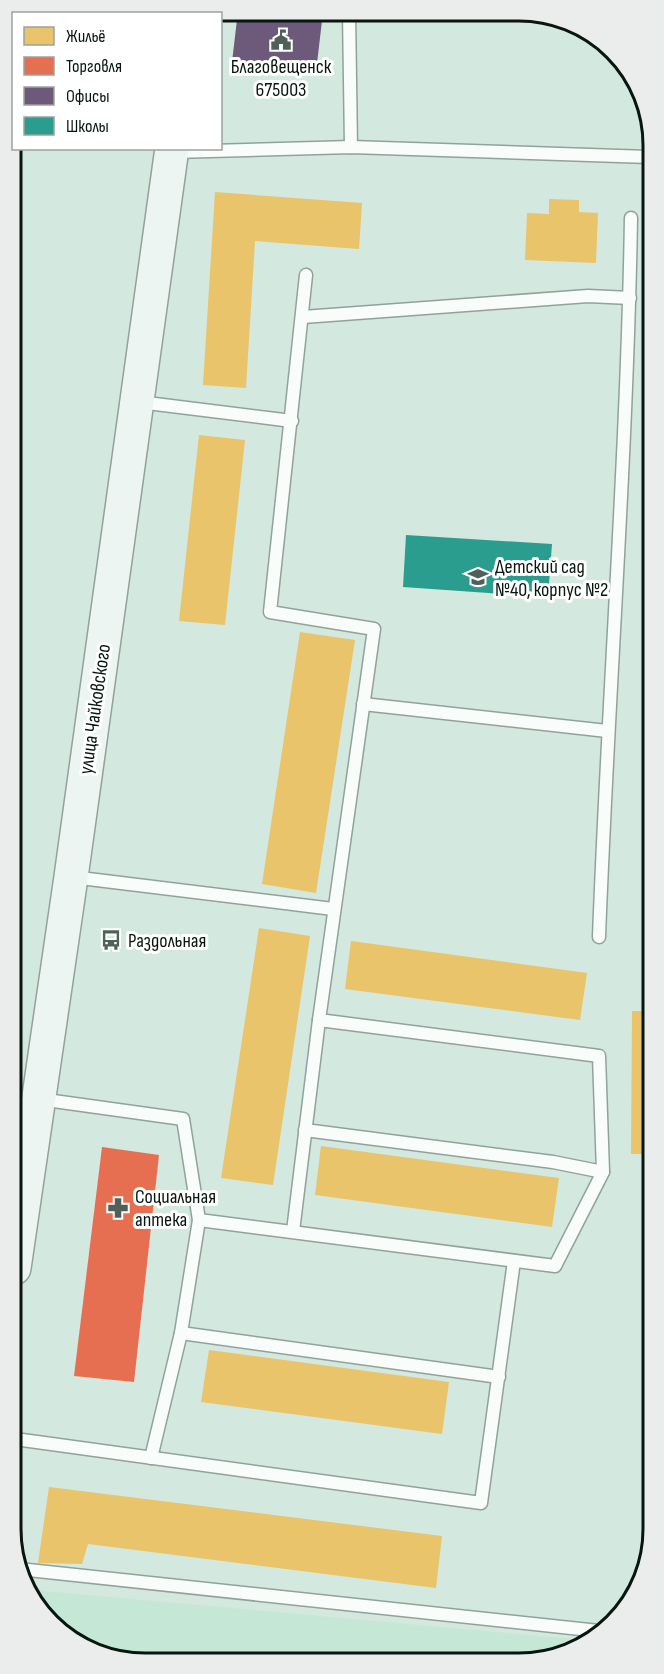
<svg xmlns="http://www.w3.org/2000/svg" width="664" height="1674" font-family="'Sofia Sans Condensed',sans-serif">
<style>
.built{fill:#c4e7d6}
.homes{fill:#e9c46a}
.shops{fill:#e76f51}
.offices{fill:#6d597a}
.schools{fill:#2a9d8f}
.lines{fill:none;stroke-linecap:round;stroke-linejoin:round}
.lane-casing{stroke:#91a29a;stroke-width:15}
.secondary-casing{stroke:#91a29a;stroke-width:36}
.lane{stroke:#f8fcfa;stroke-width:12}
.secondary{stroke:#ecf5f2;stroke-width:33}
.labels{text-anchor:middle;stroke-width:6;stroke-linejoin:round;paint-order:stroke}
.poi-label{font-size:20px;fill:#081610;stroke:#fff;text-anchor:start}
.street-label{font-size:20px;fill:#081610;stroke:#fff}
.rim{fill:none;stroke:#081610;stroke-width:3}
</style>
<rect width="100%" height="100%" fill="#d3e8de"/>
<polygon class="built" points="31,1590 584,1640 553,1659 119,1661 56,1630"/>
<g class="homes">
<polygon points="215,192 362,203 359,249 255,241 246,388 203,385"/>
<polygon points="549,199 579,200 579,212 598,213 596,263 525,260 527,213 549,214"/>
<polygon points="199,435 245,440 225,625 179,621"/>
<polygon points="648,620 651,620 651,762 647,762"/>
<polygon points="300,632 355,640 316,893 262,884"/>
<polygon points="644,815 651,815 651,956 643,956"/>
<polygon points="259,928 310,936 273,1185 221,1178"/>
<polygon points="351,941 587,973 580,1020 345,989"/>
<polygon points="632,1011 652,1011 652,1154 631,1154"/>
<polygon points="321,1146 559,1178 552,1227 315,1195"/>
<polygon points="209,1350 449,1382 442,1434 201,1402"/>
<polygon points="49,1487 442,1536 436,1588 88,1544 82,1564 38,1563"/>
</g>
<polygon class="shops" points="102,1147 159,1155 134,1382 74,1376"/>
<polygon class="offices" points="238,11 323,12 316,72 232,62"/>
<polygon class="schools" points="406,535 552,544 548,597 403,587"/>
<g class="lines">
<g class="lane-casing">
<g id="lane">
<polyline points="349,12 351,147"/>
<polyline points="174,152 351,147 649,157"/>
<polyline points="306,275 270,612 374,629 319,1020 599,1056 603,1172"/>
<polyline points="303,317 588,296 630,298"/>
<polyline points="139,402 292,421"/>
<polyline points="363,704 607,731"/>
<polyline points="72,877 333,909"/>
<path d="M599 937C608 697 627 457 631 218"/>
<polyline points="39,1099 183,1119 199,1220 181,1333 151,1458"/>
<polyline points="199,1220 555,1266 603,1172 553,1162 305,1130"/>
<polyline points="293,1231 319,1020"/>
<polyline points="181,1333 499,1377"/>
<polyline points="15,1439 481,1503 514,1261"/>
<polyline points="19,1569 599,1631"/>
</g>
</g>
<g class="secondary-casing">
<g id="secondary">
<polyline points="190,14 190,11"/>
<polyline points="14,1268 71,877 172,148"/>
</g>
</g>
<use href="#lane" class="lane"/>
<use href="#secondary" class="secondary"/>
</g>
<defs>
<g id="civic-bare" transform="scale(1.62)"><path d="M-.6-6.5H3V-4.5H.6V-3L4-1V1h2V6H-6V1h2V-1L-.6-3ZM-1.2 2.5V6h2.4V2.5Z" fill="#4f6058" stroke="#fff" stroke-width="2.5" paint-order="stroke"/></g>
<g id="school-bare" transform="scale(1.62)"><path d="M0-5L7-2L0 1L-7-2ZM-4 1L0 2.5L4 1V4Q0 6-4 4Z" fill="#4f6058" stroke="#fff" stroke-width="2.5" paint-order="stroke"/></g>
<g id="bus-bare" transform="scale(1.62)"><path d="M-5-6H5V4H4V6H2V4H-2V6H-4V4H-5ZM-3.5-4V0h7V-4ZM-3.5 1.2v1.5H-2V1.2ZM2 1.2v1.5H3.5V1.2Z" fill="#4f6058" stroke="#fff" stroke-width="2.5" paint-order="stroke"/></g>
<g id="pharmacy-bare" transform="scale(1.62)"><path d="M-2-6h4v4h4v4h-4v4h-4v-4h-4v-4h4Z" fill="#4f6058" stroke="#fff" stroke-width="2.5" paint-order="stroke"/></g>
</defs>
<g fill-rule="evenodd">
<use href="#civic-bare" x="281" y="40"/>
<use href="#school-bare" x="478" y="577"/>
<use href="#bus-bare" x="111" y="940"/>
<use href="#pharmacy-bare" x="118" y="1208"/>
</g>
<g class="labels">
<g class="poi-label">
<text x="281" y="73" text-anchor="middle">Благовещенск<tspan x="281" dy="23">675003</tspan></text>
<text x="495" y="573">Детский сад<tspan x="495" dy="23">№40, корпус №2</tspan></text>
<text x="128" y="947">Раздольная</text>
<text x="135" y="1203">Социальная<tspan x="135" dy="23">аптека</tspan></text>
</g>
<g class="street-label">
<text transform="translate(94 709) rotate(-82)" y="7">улица Чайковского</text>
</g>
</g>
<path d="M0 0H664V1674H0ZM145 21H519A124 124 0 0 1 643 145V1529A124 124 0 0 1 519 1653H145A124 124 0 0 1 21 1529V145A124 124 0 0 1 145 21Z" fill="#ebecec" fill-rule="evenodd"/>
<path class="rim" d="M145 21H519A124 124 0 0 1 643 145V1529A124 124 0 0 1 519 1653H145A124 124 0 0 1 21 1529V145A124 124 0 0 1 145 21Z"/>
<rect x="12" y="12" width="210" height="138" fill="#ffffff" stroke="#9ca29f" stroke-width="1.5"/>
<rect x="24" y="27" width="30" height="18" fill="#e9c46a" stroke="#9ca29f" stroke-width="1.5"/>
<text x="66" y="42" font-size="18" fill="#081610">Жильё</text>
<rect x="24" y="57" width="30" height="18" fill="#e76f51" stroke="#9ca29f" stroke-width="1.5"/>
<text x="66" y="72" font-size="18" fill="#081610">Торговля</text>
<rect x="24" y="87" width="30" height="18" fill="#6d597a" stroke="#9ca29f" stroke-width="1.5"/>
<text x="66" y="102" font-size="18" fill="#081610">Офисы</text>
<rect x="24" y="117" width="30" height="18" fill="#2a9d8f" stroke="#9ca29f" stroke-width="1.5"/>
<text x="66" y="132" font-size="18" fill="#081610">Школы</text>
</svg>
